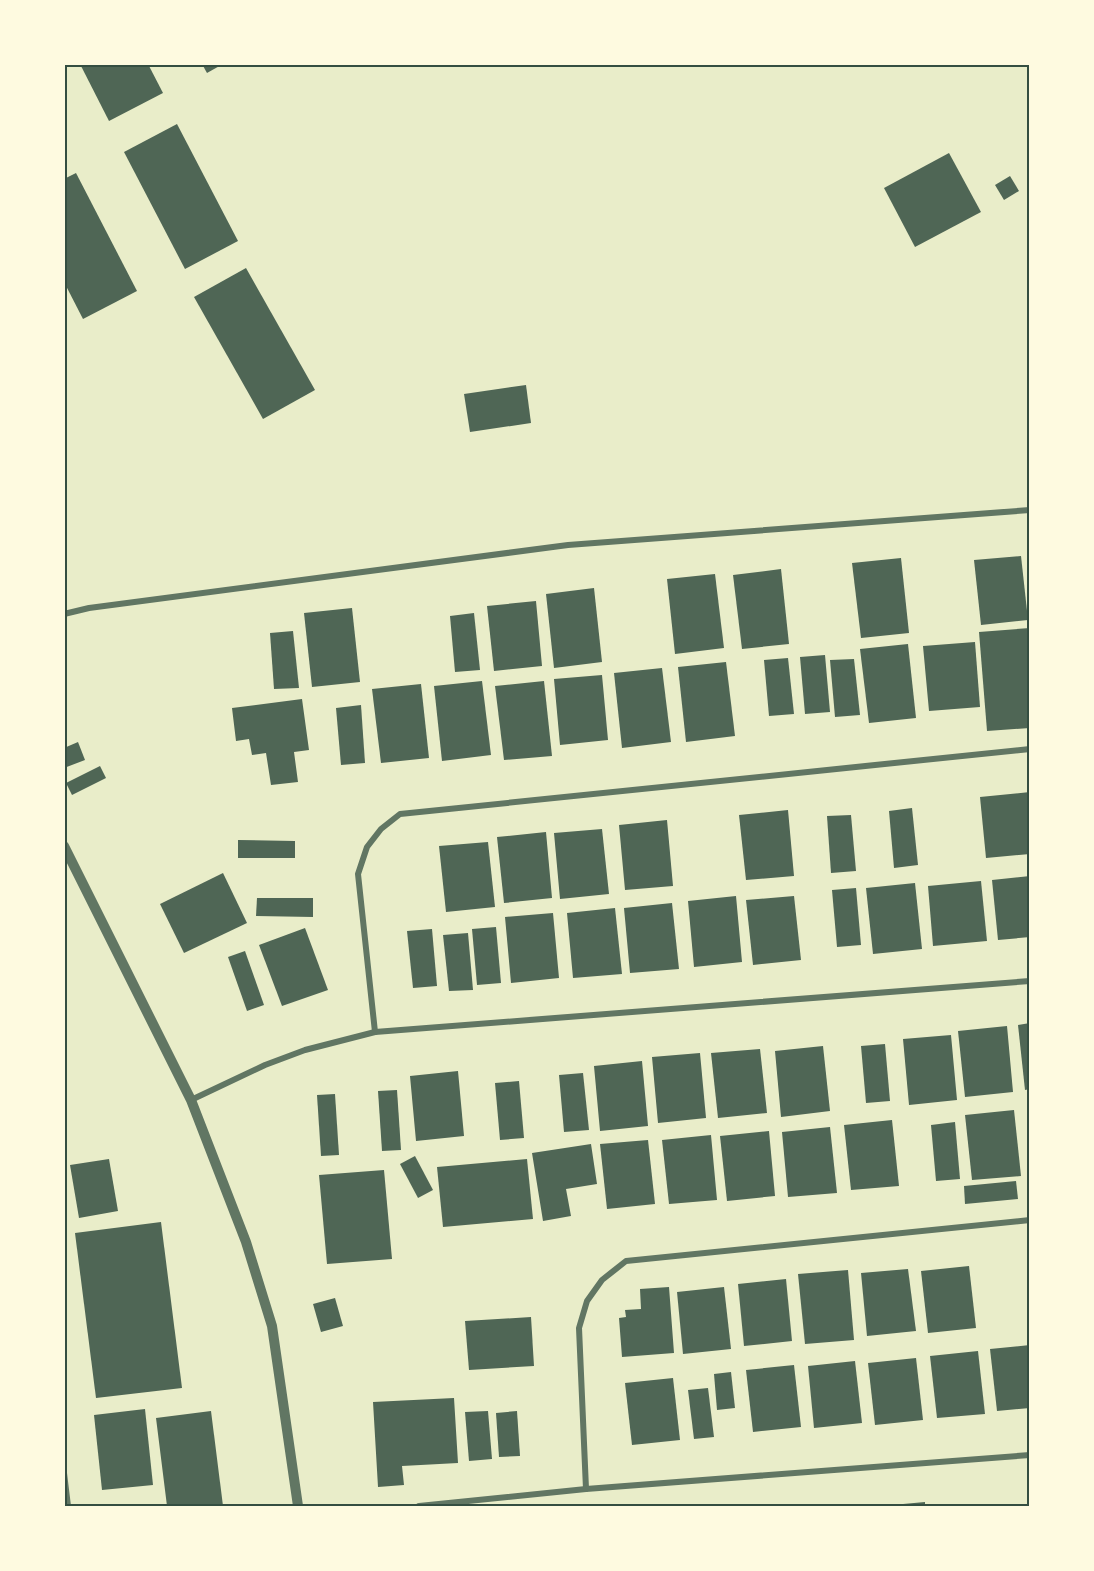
<svg xmlns="http://www.w3.org/2000/svg" width="1094" height="1571" font-family="Cabin,sans-serif">
<style>
.building{fill:#4f6655}
.lines{fill:none;stroke-linecap:round;stroke-linejoin:round}
.minor{stroke:#617663;stroke-width:6}
.tertiary{stroke:#617663;stroke-width:10}
.neatline{fill:none;stroke:#344e41;stroke-width:2}
</style>
<rect width="100%" height="100%" fill="#e9edc9"/>
<g class="building">
<polygon points="80,64 148,64 163,93 109,121"/>
<polygon points="202,64 223,64 207,73"/>
<polygon points="177,124 238,241 185,269 124,152"/>
<polygon points="949,153 981,212 915,247 884,188"/>
<polygon points="76,173 137,291 83,319 64,282 64,179"/>
<polygon points="1010,176 1019,191 1004,200 995,185"/>
<polygon points="246,268 315,390 263,419 194,297"/>
<polygon points="526,385 531,423 470,432 464,394"/>
<polygon points="1021,556 1028,620 981,625 974,560"/>
<polygon points="901,558 909,633 861,638 852,563"/>
<polygon points="781,569 789,644 742,649 733,575"/>
<polygon points="715,574 724,648 675,654 667,579"/>
<polygon points="594,588 602,662 554,668 546,594"/>
<polygon points="536,601 542,666 494,671 487,606"/>
<polygon points="352,608 360,682 312,687 304,613"/>
<polygon points="474,613 480,670 455,672 450,616"/>
<polygon points="1030,628 1030,728 987,731 979,632"/>
<polygon points="293,631 299,688 274,689 270,633"/>
<polygon points="975,642 980,707 929,711 923,646"/>
<polygon points="908,644 916,718 869,723 860,649"/>
<polygon points="825,655 830,712 805,714 800,657"/>
<polygon points="788,658 794,714 769,716 764,660"/>
<polygon points="854,659 860,715 835,717 830,660"/>
<polygon points="726,662 735,736 686,742 678,667"/>
<polygon points="662,668 671,742 622,748 614,673"/>
<polygon points="602,675 608,740 560,745 554,679"/>
<polygon points="482,681 491,755 442,761 434,686"/>
<polygon points="544,681 552,756 504,760 495,686"/>
<polygon points="421,684 429,758 381,763 372,689"/>
<polygon points="302,699 309,750 294,752 298,782 271,785 266,753 252,755 249,739 236,741 232,708"/>
<polygon points="361,705 365,763 341,765 336,708"/>
<polygon points="78,742 85,760 64,768 64,748"/>
<polygon points="100,766 106,778 72,795 66,783"/>
<polygon points="1030,792 1030,854 986,858 980,797"/>
<polygon points="912,808 918,865 894,868 889,811"/>
<polygon points="788,810 794,876 746,880 739,815"/>
<polygon points="851,815 856,871 831,873 827,816"/>
<polygon points="667,820 673,886 625,890 619,825"/>
<polygon points="602,829 609,894 560,899 554,833"/>
<polygon points="546,832 552,898 504,903 497,837"/>
<polygon points="238,840 295,841 295,858 238,858"/>
<polygon points="488,842 495,907 446,912 439,846"/>
<polygon points="223,873 247,923 184,953 160,904"/>
<polygon points="1030,876 1030,937 998,940 992,880"/>
<polygon points="981,881 987,941 933,946 928,886"/>
<polygon points="915,883 922,949 873,954 866,888"/>
<polygon points="856,888 861,945 837,947 832,890"/>
<polygon points="736,896 742,962 694,967 688,901"/>
<polygon points="794,896 801,960 753,965 746,900"/>
<polygon points="257,898 313,898 313,917 256,916"/>
<polygon points="672,903 679,969 630,973 624,908"/>
<polygon points="615,908 622,974 573,978 567,913"/>
<polygon points="553,913 559,978 511,983 505,917"/>
<polygon points="496,927 501,983 477,985 472,929"/>
<polygon points="305,928 328,990 282,1006 259,945"/>
<polygon points="432,929 437,986 413,988 407,931"/>
<polygon points="468,933 473,990 449,991 443,935"/>
<polygon points="245,951 264,1005 247,1011 228,957"/>
<polygon points="1030,1023 1030,1089 1025,1090 1018,1025"/>
<polygon points="1007,1026 1013,1092 965,1097 958,1031"/>
<polygon points="951,1035 957,1100 909,1105 903,1039"/>
<polygon points="885,1044 890,1101 866,1103 861,1046"/>
<polygon points="823,1046 830,1111 781,1117 775,1051"/>
<polygon points="760,1049 767,1113 718,1118 711,1053"/>
<polygon points="700,1053 706,1118 658,1123 652,1057"/>
<polygon points="642,1061 648,1126 600,1131 594,1066"/>
<polygon points="458,1071 464,1136 416,1141 410,1076"/>
<polygon points="583,1073 589,1130 564,1132 559,1075"/>
<polygon points="519,1081 524,1138 500,1140 495,1083"/>
<polygon points="397,1090 401,1150 382,1151 378,1091"/>
<polygon points="335,1094 339,1155 321,1156 317,1095"/>
<polygon points="1014,1110 1021,1176 972,1180 965,1115"/>
<polygon points="892,1120 899,1186 851,1190 844,1125"/>
<polygon points="955,1122 960,1179 936,1181 931,1125"/>
<polygon points="830,1127 837,1193 788,1197 782,1132"/>
<polygon points="769,1131 775,1196 727,1201 720,1136"/>
<polygon points="711,1135 717,1200 669,1204 662,1140"/>
<polygon points="648,1140 655,1204 607,1209 600,1144"/>
<polygon points="591,1144 597,1184 566,1189 571,1216 543,1221 532,1153"/>
<polygon points="415,1156 433,1190 418,1198 400,1164"/>
<polygon points="109,1159 118,1211 79,1218 70,1165"/>
<polygon points="527,1159 533,1219 443,1227 437,1167"/>
<polygon points="384,1170 392,1259 327,1264 319,1175"/>
<polygon points="1016,1181 1018,1199 965,1204 964,1186"/>
<polygon points="161,1222 182,1388 96,1398 75,1233"/>
<polygon points="969,1266 976,1328 928,1333 921,1271"/>
<polygon points="908,1269 916,1331 867,1336 861,1273"/>
<polygon points="848,1270 854,1340 805,1344 798,1274"/>
<polygon points="786,1279 792,1341 744,1346 738,1284"/>
<polygon points="669,1287 674,1353 622,1357 619,1318 626,1317 625,1310 641,1309 640,1289"/>
<polygon points="724,1287 731,1349 683,1354 677,1292"/>
<polygon points="335,1298 343,1326 321,1332 313,1304"/>
<polygon points="531,1317 534,1366 469,1370 465,1321"/>
<polygon points="1030,1345 1030,1408 997,1411 990,1349"/>
<polygon points="978,1351 985,1414 937,1418 930,1356"/>
<polygon points="916,1358 923,1420 875,1425 868,1363"/>
<polygon points="855,1361 862,1423 814,1428 808,1366"/>
<polygon points="794,1365 801,1427 753,1432 746,1370"/>
<polygon points="731,1372 735,1408 717,1410 714,1374"/>
<polygon points="673,1378 680,1440 632,1445 625,1383"/>
<polygon points="708,1388 714,1437 694,1439 688,1390"/>
<polygon points="454,1398 458,1463 402,1466 404,1485 378,1487 373,1402"/>
<polygon points="145,1409 153,1485 102,1490 94,1415"/>
<polygon points="211,1411 223,1506 167,1506 156,1418"/>
<polygon points="488,1411 492,1459 469,1461 465,1412"/>
<polygon points="517,1411 520,1456 499,1457 496,1413"/>
<polygon points="925,1502 925,1506 892,1506 892,1505"/>
</g>
<g class="lines">
<g class="minor">
<polyline points="64,614 89,608 568,545 1030,510"/>
<polyline points="375,1032 358,874 367,847 381,829 400,814 1030,749"/>
<polyline points="191,1100 265,1065 305,1050 375,1032 1030,981"/>
<polyline points="64,1473 68,1506"/>
<polyline points="586,1489 579,1328 587,1301 602,1280 626,1261 1030,1220"/>
<polyline points="419,1506 586,1489 1030,1455"/>
</g>
<polyline class="tertiary" points="64,846 191,1100 246,1242 272,1326 298,1506"/>
</g>
<rect width="1094" height="1571" fill="none" stroke="#fefae0" stroke-width="132"/>
<rect x="66" y="66" width="962" height="1439" class="neatline"/>
</svg>
